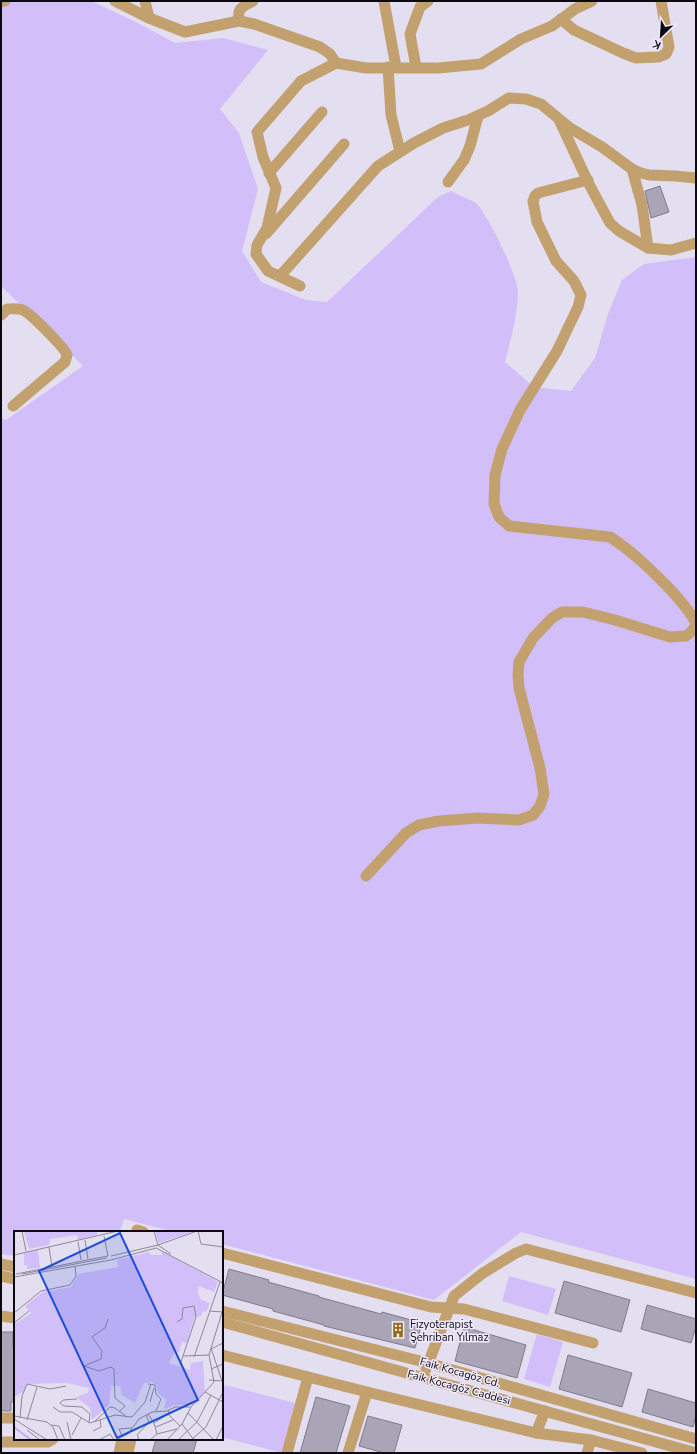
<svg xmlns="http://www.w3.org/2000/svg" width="697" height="1454" font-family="'Nunito Sans',sans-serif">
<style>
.green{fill:#d2bef9}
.building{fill:#aaa5b6;stroke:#807b8c}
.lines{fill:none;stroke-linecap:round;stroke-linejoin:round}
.minor{stroke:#c3a16f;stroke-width:11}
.labels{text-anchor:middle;stroke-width:3;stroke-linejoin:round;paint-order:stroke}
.poi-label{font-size:11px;fill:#0c0a10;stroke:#f1ebfe;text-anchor:start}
.street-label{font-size:11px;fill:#0c0a10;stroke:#f1ebfe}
.inset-river{fill:none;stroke:#c6a9f9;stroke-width:2}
.inset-road{fill:none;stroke:#8e8997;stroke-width:1}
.view{fill:#1d4ed8;fill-opacity:0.15;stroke:#1d4ed8;stroke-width:2}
.inset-edge{fill:none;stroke:#0c0a10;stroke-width:2}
</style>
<rect width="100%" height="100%" fill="#e4def1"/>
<g class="green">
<path d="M5 1H91L134 21 175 43 223 38 268 50 220 109 239 133 258 189 242 251 261 282 306 300 327 302 438 197 451 191C457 195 470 199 476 203 487 213 519 278 518 293 517 317 511 339 505 362L534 387 571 391 595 358 608 314 622 280 644 264 696 257V1279L521 1232 434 1300 222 1244V1232H175L124 1219 120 1232H15V1256L1 1254V418L6 420 83 366 1 286V2Z"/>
<polygon points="509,1276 556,1289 548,1315 502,1301"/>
<polygon points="537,1334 563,1342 550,1387 524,1379"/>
<polygon points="225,1385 295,1403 282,1453 222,1437 222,1395"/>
</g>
<g class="building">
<polygon points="660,186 669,212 651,218 645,191"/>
<polygon points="229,1269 269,1280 268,1282 319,1296 319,1297 381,1314 382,1312 422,1323 415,1348 324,1326 324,1325 273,1311 273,1309 222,1295"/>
<polygon points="564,1281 630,1300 621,1332 555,1313"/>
<polygon points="647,1305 696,1319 696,1327 691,1343 641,1329"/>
<polygon points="464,1327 526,1345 517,1378 455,1361"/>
<polygon points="1,1332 13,1332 13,1347 15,1347 15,1402 11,1402 11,1411 1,1411"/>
<polygon points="568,1355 632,1373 622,1407 559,1389"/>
<polygon points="648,1389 696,1403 696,1415 693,1427 642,1412"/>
<polygon points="316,1397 350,1406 336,1453 300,1453"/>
<polygon points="368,1416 402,1425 394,1453 384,1453 359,1446"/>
<polygon points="156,1439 197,1439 193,1453 152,1453"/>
</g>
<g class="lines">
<g class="minor">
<polyline points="115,1 149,18 185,32 239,21 254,24 320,47 330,54 336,63"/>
<polyline points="145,1 149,18"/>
<polyline points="384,1 396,67"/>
<polyline points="1,2 5,1"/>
<polyline points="561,19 574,30 623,53 636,58 658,57 666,54 669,47 661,1"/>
<path d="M239 21C237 7 243 7 253 1"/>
<polyline points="388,67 391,115 400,151"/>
<polyline points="416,67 410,34 420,7 428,1"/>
<polyline points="560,122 590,186 610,223 619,231 648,248 671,250 696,243"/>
<polyline points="632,169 642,205 648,248"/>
<polyline points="269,173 322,112"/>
<path d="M588 180 538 193 535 196 533 201 537 222 556 261 574 281 581 295 578 307 557 351 520 410 502 449 495 475 494 504 499 517 509 526 610 537C632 551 649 568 667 586 678 598 688 608 696 623"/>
<polyline points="448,182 464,160 470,146 478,116"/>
<polyline points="266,234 344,144"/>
<polyline points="280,276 378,166 414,143 443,128 468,120 488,111 509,98 526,99 541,104 570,128 602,147 632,169 641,173 649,175 675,176 696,178"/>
<polyline points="300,286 268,271 256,254 257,245 267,228 276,188 263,157 257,132 301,81 336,63 366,68 438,68 481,64 521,39 552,26 575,9 592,1"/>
<path d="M1 315 7 309C12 309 18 308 23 310 30 313 65 348 67 355L65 362 13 406"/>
<polyline points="366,876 406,833 419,825 439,821 477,818 519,820 533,815 540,806 544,794 540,768 519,688 518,675 519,662 533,638 552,618 562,612 583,612 615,620 670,637 686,636 693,630 696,624"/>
<polyline points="137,1230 143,1232"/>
<polyline points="222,1253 431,1307 464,1309 593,1343"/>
<polyline points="1,1264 15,1267"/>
<polyline points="1,1276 15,1279"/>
<polyline points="222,1311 428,1363 696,1439"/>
<polyline points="1,1316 15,1318"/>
<polyline points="222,1322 696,1453"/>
<polyline points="222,1355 367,1392 536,1433 591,1440 642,1453"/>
<polyline points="426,1369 454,1296 483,1273 516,1253 526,1249 696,1293"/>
<polyline points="1,1418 15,1418"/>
<polyline points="536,1433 545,1411"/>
<polyline points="1,1442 48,1442 53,1439"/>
<polyline points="119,1453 122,1439"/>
<polyline points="128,1453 131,1439"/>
<polyline points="287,1453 308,1377"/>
<polyline points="348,1453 367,1392"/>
<polyline points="587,1453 591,1440"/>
</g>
</g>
<defs>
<g id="building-bare" transform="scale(1.2)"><path d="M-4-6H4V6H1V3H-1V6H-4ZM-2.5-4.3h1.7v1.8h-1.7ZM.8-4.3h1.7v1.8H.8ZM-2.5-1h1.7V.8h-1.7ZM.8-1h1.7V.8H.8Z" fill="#986b1a" stroke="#f1ebfe" stroke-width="2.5" paint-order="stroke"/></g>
</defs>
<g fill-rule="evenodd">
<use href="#building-bare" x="398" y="1330"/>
</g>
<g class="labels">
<g class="poi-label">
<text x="410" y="1328">Fizyoterapist<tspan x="410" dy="13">Şehriban Yılmaz</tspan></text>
</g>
<g class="street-label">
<text transform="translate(460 1372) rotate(16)" y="4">Faik Kocagöz Cd.</text>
<text transform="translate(459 1387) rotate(15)" y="4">Faik Kocagöz Caddesi</text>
</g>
</g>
<g transform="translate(14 1231)">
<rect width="209" height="209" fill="#e4def1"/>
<path d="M10 0H83V4L64 9 63 4 36 8 35 14 15 18ZM141 0H180L145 12ZM24 19 26 37 13 38V34H10V22ZM148 20 204 51 200 61 185 55 184 62 187 69 196 72 192 81 189 80 187 85 180 87 173 112 168 111 165 121 160 122 155 132 176 139 177 132 189 130 191 161 179 174H161L150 178 152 169 144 162 142 154 138 151 130 152 121 172 108 164 106 155H97L95 174 78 189 76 177 62 166 74 162 75 157 53 152 13 153 10 160 0 166V94L17 82 11 75 29 61 57 56 64 43 104 36 103 29 135 21 136 24H148Z" fill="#d2bef9"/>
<path class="inset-river" d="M0 196 17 209"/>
<path class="inset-road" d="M8 0 12 20M140 0 144 14 183 0M184 0 187 13 209 16M71 9 74 28M64 11 67 29M35 16 38 36M0 24 104 0M97 25 144 14 157 23M2 43 94 25 90 5M8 43 93 27M0 46 97 29 142 17 209 52M195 80 208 81M0 82 27 60 56 54 62 45 61 35M94 88 91 97 78 106 88 120 87 128 70 135 85 140 97 136 100 138 101 167 111 175 106 180M163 91 168 88 169 77 180 75 182 86 166 134M0 92 15 80M197 117 208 150M197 118 209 112M169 125 195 124M180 126 206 51M197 138 209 133M195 149 208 150M200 151 195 124 209 78M134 153 141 154 142 163 147 168 142 180M191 161 209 171M63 168 49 169 46 172 50 175 68 176 76 183 75 192M136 171 140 157M39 176 46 181H58L76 192 101 184 118 186 131 171 137 153M155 180 154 183 166 195M174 182 200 209M134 183 140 192 143 203M0 185 33 191 39 196 44 209M6 187 8 165 13 153 36 158 52 155M0 188 33 209M13 189 23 156M81 190 96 176 101 177 113 186M53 191 57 209M140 192 154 183M168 193 180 209M37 194 45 195 51 209M142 196 159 189M13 199 26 209M79 200 87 196 86 189M58 204 67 187M108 205 105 198 118 197M85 209 96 203 100 209M102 209 114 203 125 188 138 181 153 180 161 176H177M122 209 125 207 123 204 135 191 132 184M136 209 143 203 163 198M153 209 168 193 177 176 200 151M164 209 183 191 197 164M177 209 192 196 209 161M202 209 209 195"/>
<path class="view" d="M106 2 184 169 103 207 25 40Z"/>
<rect width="209" height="209" class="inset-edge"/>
</g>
<rect width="697" height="1454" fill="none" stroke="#0c0a10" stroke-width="4"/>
<g transform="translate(661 36) rotate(205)" stroke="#f1ebfe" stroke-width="3" paint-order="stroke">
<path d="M0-3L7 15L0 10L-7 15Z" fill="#0c0a10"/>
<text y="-6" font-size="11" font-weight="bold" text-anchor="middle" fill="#0c0a10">K</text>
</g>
</svg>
